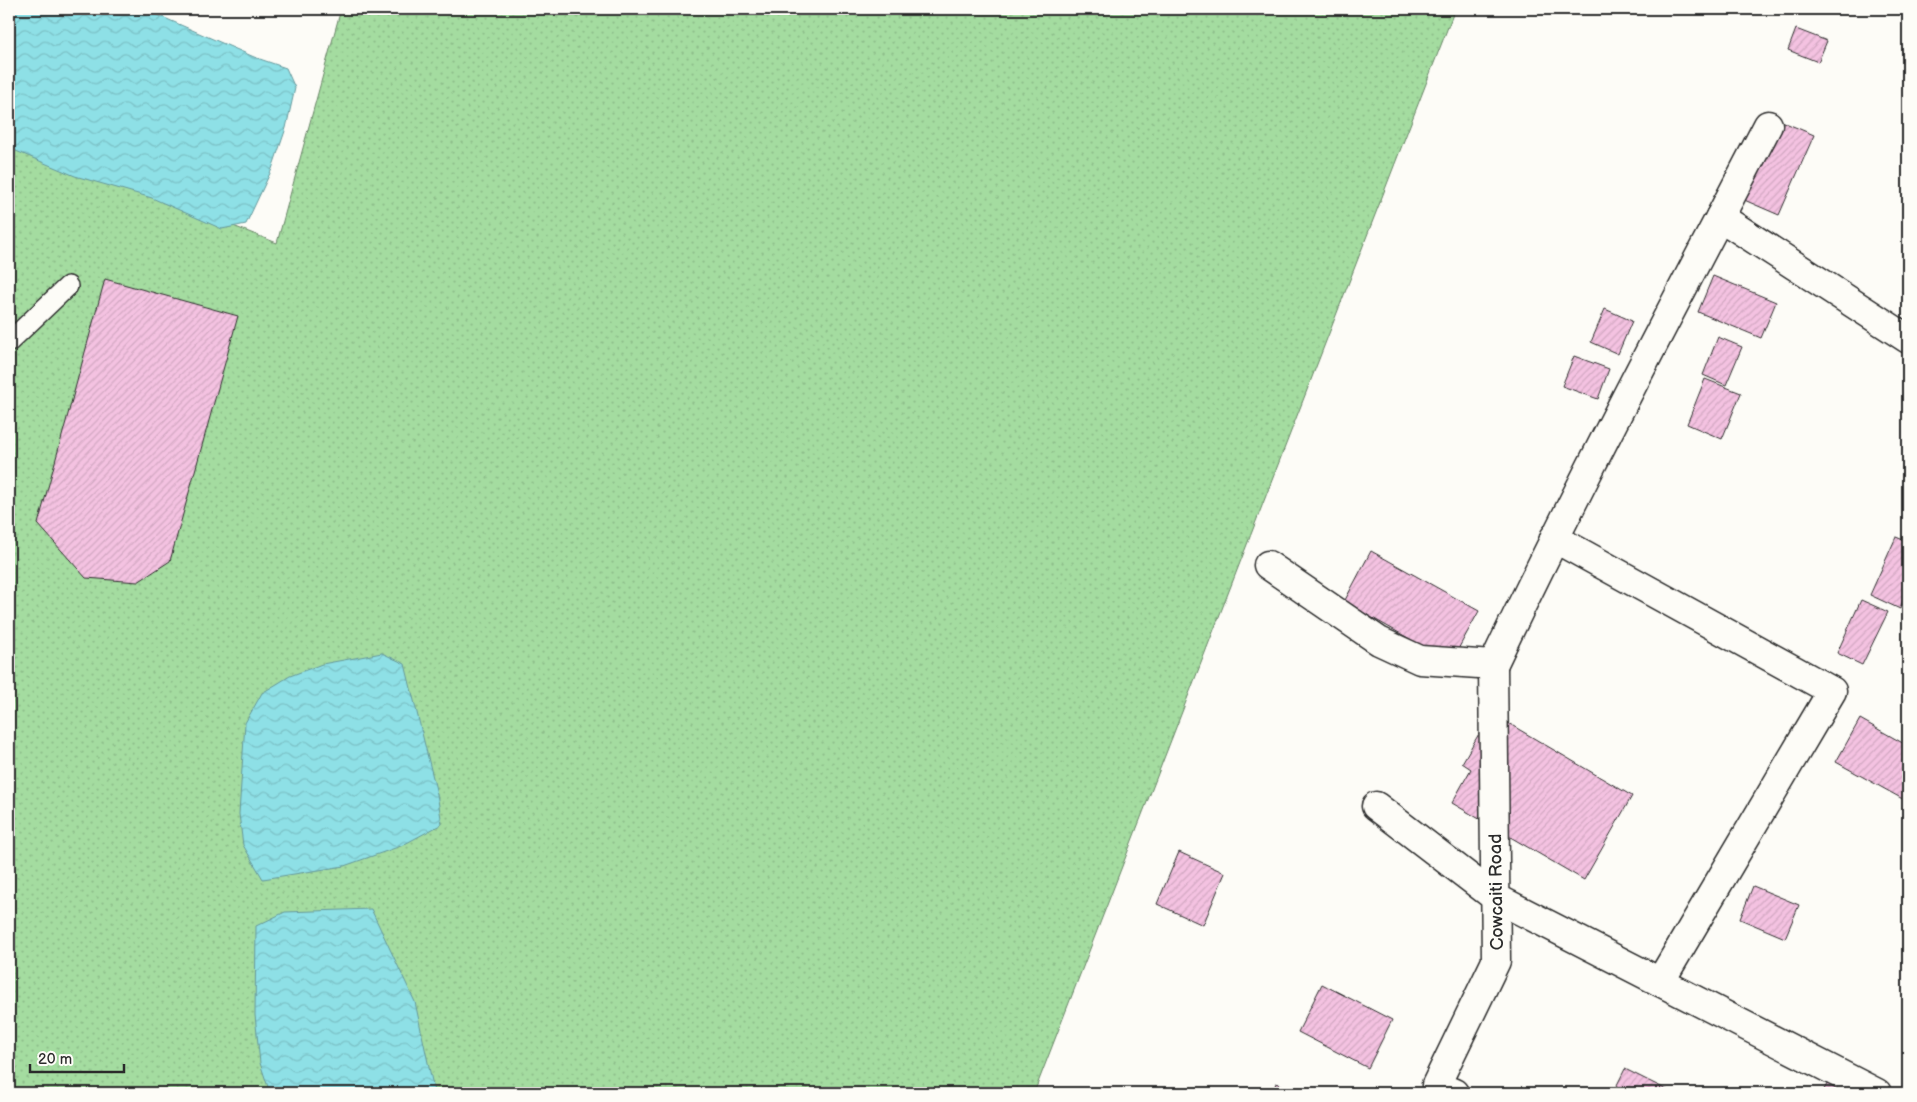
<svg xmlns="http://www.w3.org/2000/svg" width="1917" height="1102" font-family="'Balsamiq Sans',sans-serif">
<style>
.grass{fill:url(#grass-dots);stroke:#688466}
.water{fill:url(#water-waves);stroke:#66989b}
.building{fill:url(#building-hatch);stroke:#2b2b2b}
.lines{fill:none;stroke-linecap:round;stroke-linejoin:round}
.service-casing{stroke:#2b2b2b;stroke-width:22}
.minor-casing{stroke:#2b2b2b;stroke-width:31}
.service{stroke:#fdfcf7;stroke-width:19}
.minor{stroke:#fdfcf7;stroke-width:28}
.labels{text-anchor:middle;stroke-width:4;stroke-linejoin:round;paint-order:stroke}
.street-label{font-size:18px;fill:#2b2b2b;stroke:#fdfcf7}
</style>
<defs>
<pattern id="grass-dots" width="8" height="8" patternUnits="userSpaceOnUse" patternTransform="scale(1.25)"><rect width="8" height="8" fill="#a4dca0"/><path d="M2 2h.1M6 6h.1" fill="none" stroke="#8dbd8a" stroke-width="1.8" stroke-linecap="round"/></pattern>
<pattern id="water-waves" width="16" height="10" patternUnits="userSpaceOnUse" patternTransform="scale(1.25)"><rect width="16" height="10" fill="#8ee0e6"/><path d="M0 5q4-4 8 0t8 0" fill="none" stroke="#7bc0c5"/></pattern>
<pattern id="building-hatch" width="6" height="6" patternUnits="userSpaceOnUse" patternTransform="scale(1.25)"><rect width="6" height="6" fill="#f4c2e1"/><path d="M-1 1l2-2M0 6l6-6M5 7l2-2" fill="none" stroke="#d1a7c1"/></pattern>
</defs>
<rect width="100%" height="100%" fill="#fdfcf7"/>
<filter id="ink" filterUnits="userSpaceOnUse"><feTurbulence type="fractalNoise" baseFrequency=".02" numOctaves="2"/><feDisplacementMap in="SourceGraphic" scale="10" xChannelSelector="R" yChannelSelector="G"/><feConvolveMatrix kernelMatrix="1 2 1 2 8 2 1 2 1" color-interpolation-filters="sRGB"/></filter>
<g filter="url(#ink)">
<polygon class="grass" points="341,9 1455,9 1034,1093 9,1093 9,139 277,243"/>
<g class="water">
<polygon points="9,9 144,9 254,57 286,68 295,88 286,128 272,169 246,224 222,229 152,198 75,176 9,148"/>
<polygon points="382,653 405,664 437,794 442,824 401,846 344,866 263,879 243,845 239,814 245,723 262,693 290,676 322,664"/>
<polygon points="371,909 415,1002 433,1086 434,1093 270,1093 260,1063 255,1015 256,926 285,912"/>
</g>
<g class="building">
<polygon points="1796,29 1827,41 1818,62 1788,50"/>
<polygon points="1776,119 1814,135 1779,215 1742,199"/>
<polygon points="1713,276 1776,302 1761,338 1698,312"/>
<polygon points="105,279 238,316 170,561 138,582 86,578 38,524"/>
<polygon points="1605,309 1632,321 1618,354 1591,342"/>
<polygon points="1718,337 1742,347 1726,385 1703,375"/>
<polygon points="1574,356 1609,369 1598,399 1562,386"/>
<polygon points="1705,379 1741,393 1722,439 1687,424"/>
<polygon points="1896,537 1908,542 1908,589 1900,609 1870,595"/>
<polygon points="1371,551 1479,611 1451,662 1344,602"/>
<polygon points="1861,600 1888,612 1862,665 1837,653"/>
<polygon points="1491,713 1632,796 1584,880 1452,803 1471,769 1462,763"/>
<polygon points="1860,719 1908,746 1908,802 1836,762"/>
<polygon points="1179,852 1225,873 1203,925 1157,904"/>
<polygon points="1753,886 1799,905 1785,938 1740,919"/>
<polygon points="1322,984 1392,1020 1368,1068 1298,1032"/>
<polygon points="1625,1069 1673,1093 1613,1093"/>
<polygon points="1830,1079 1855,1093 1822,1093"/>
<polygon points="1276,1083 1301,1093 1272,1093"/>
</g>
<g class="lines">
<g class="service-casing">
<polyline id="service" points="9,342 68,286"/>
</g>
<g class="minor-casing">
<g id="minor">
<polyline points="1720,217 1768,125"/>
<polyline points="1554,538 1832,691 1660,982"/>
<path d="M1268 565 1379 641 1420 660 1493 665C1565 514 1642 365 1720 217L1908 339"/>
<polyline points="1376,806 1496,898 1877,1093"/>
<polyline points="1454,1093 1436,1085 1496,961 1493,665"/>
</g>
</g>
<use href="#service" class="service"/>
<use href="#minor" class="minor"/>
</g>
</g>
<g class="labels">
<g class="street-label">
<text transform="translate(1496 892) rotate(-91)" y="6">Cowcaiti Road</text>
</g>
</g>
<rect width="1917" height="1102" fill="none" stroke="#fdfcf7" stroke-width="30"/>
<rect x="15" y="15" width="1887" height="1072" fill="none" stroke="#2b2b2b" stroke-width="2" filter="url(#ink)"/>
<path d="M30 1064v8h94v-8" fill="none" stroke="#2b2b2b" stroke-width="2.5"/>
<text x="38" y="1064" font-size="15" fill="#2b2b2b" stroke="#fdfcf7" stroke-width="4" paint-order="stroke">20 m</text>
</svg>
